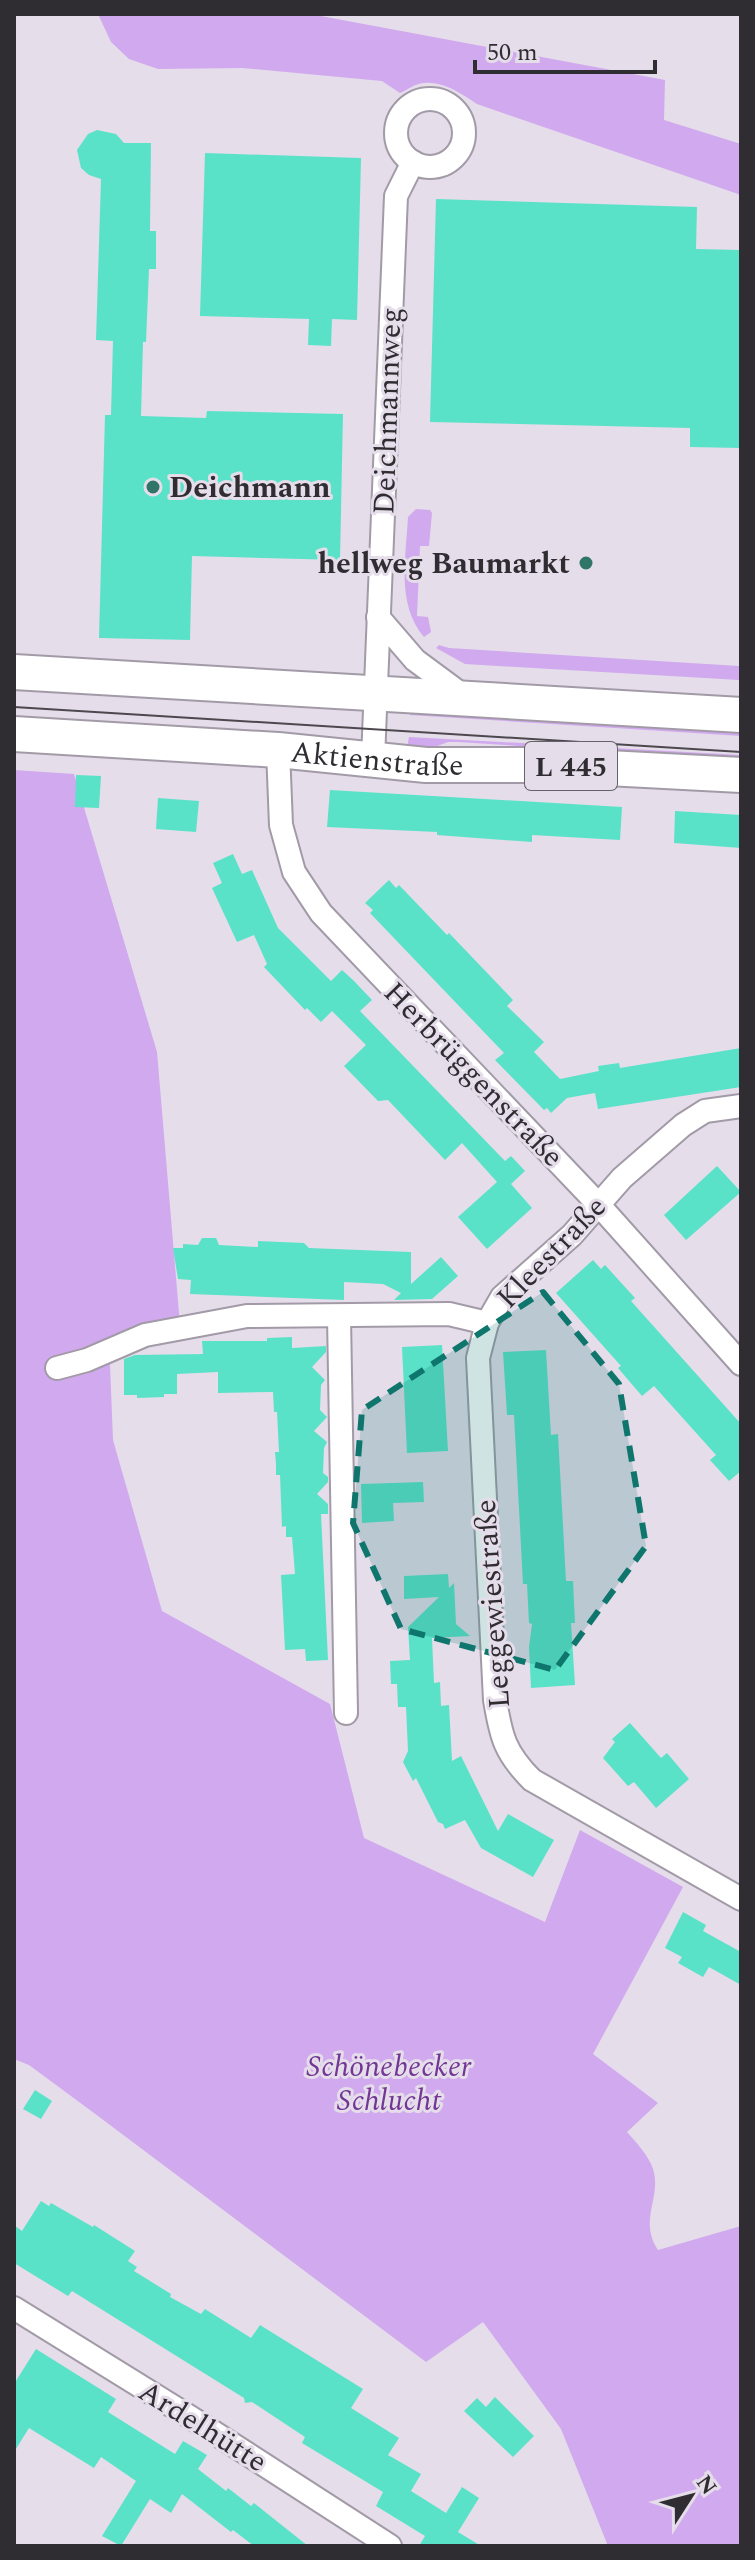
<svg xmlns="http://www.w3.org/2000/svg" width="755" height="2560" font-family="Spectral,serif">
<style>
.green{fill:#d1a9ee}
.building{fill:#5ae2c9}
.lines{fill:none;stroke-linecap:round;stroke-linejoin:round}
.minor-casing{stroke:#a29ba7;stroke-width:26}
.primary-casing{stroke:#a29ba7;stroke-width:38}
.minor{stroke:#fff;stroke-width:22}
.primary{stroke:#fff;stroke-width:34}
.tram{stroke:#4c484e;stroke-width:2}
.marked{fill:#0f766e;fill-opacity:0.2;stroke:#0f766e;stroke-width:6;stroke-dasharray:16 10;stroke-linejoin:round}
.poi-dot{fill:#317568;stroke:#e5ddea;stroke-width:3}
.labels{text-anchor:middle;stroke-width:6;stroke-linejoin:round;paint-order:stroke}
.shield{fill:#e5ddea;stroke:#666269;stroke-width:2}
.shield-label{font-size:28px;font-weight:bold;fill:#302d32}
.street-label{font-size:30px;fill:#302d32;stroke:#e5ddea}
.poi-label{font-size:30px;font-weight:bold;fill:#302d32;stroke:#e5ddea;text-anchor:start}
.park-label{font-size:30px;font-style:italic;fill:#723795;stroke:#e5ddea}
</style>
<rect width="100%" height="100%" fill="#e5ddea"/>
<g class="green">
<path d="M98 14H310L665 80 664 120 741 144V195L477 104C462 94 443 81 424 83 416 83 407 90 400 93L382 81 242 68 158 69 129 59 111 42Z"/>
<path d="M416 509 430 510 432 513 429 546H420L417 616 428 617 431 632 424 637C396 604 406 557 408 517Z"/>
<polygon points="439,645 449,648 739,666 739,680 465,664 436,648"/>
<polygon points="411,710 741,731 741,736 410,715"/>
<polygon points="409,737 741,755 741,760 458,742 448,742 429,749 407,748"/>
<path d="M14 770 74 774 157 1052 180 1325 109 1340 113 1440 162 1611 330 1704 364 1838 545 1922 580 1830 683 1887 593 2054 658 2103 627 2132C636 2142 649 2156 653 2169 662 2198 638 2220 658 2250L741 2226V2546H608L561 2429 483 2322 426 2362 94 2113 29 2065 14 2059Z"/>
</g>
<g class="building">
<polygon points="97,130 116,134 124,143 151,143 150,231 156,231 156,269 149,269 146,342 143,342 141,416 206,418 207,411 343,414 340,560 192,556 190,640 99,638 105,415 111,415 113,341 96,340 101,179 89,175 81,168 77,150 88,134"/>
<polygon points="205,153 361,158 357,320 332,319 331,346 308,345 309,319 200,316"/>
<polygon points="436,199 697,207 696,249 741,250 741,448 690,447 690,428 430,422"/>
<polygon points="76,775 101,776 99,808 75,807"/>
<polygon points="330,790 622,807 620,840 532,835 532,842 437,835 437,832 327,827"/>
<polygon points="158,798 199,801 196,832 156,829"/>
<polygon points="675,811 741,815 741,848 674,843"/>
<polygon points="233,854 242,874 252,870 278,928 331,981 342,970 354,981 372,1000 360,1011 505,1161 511,1156 525,1171 511,1184 532,1208 487,1249 458,1217 497,1182 462,1143 445,1160 388,1100 378,1101 344,1066 366,1045 332,1011 321,1022 307,1008 305,1010 264,967 267,964 254,935 237,942 212,888 222,883 213,863"/>
<polygon points="389,880 396,888 399,885 447,935 449,933 513,1000 507,1006 544,1042 534,1052 560,1079 599,1071 598,1066 619,1063 620,1068 741,1048 741,1087 598,1109 595,1093 567,1098 551,1113 547,1108 544,1110 495,1060 504,1053 370,913 373,910 365,903"/>
<polygon points="717,1166 741,1192 686,1240 664,1215"/>
<polygon points="202,1238 216,1238 219,1245 258,1247 258,1241 304,1243 309,1248 411,1252 411,1284 441,1257 458,1276 432,1299 394,1300 401,1293 383,1284 344,1282 344,1300 190,1294 191,1280 178,1279 173,1248 183,1248 183,1244 198,1245"/>
<polygon points="593,1260 601,1269 605,1265 635,1298 631,1301 741,1424 741,1471 729,1481 710,1460 716,1455 654,1386 642,1396 618,1368 621,1366 556,1293"/>
<polygon points="292,1337 292,1348 326,1346 326,1352 312,1367 325,1380 321,1385 320,1410 327,1417 314,1431 327,1442 324,1448 323,1473 328,1477 328,1482 317,1494 328,1504 328,1514 321,1514 328,1660 306,1661 305,1649 285,1650 281,1575 295,1574 292,1537 286,1537 286,1526 282,1527 280,1475 276,1475 276,1464 275,1452 279,1452 277,1412 274,1412 273,1392 218,1393 218,1372 177,1374 177,1394 164,1394 164,1397 137,1398 137,1395 124,1395 124,1359 135,1355 203,1354 202,1341 267,1341 267,1338"/>
<polygon points="442,1345 448,1451 407,1453 402,1347"/>
<polygon points="546,1350 551,1435 558,1434 566,1581 573,1581 575,1623 571,1623 575,1685 531,1688 529,1647 532,1624 529,1623 527,1584 523,1584 514,1415 507,1415 503,1352"/>
<polygon points="423,1482 424,1502 393,1503 394,1521 362,1523 361,1484"/>
<polygon points="448,1574 449,1588 454,1583 456,1624 470,1636 432,1638 434,1683 440,1682 441,1706 449,1705 452,1761 461,1756 498,1831 508,1814 554,1840 533,1877 481,1848 465,1820 445,1829 443,1824 438,1822 416,1778 413,1781 403,1762 408,1751 406,1707 398,1707 397,1684 391,1684 390,1661 410,1660 408,1627 439,1597 404,1599 404,1576"/>
<polygon points="630,1723 661,1758 667,1753 689,1779 656,1808 634,1782 628,1786 603,1758 615,1742 612,1739"/>
<polygon points="683,1912 706,1925 703,1931 741,1952 741,1985 709,1967 703,1977 678,1963 682,1957 665,1948"/>
<polygon points="35,2090 52,2101 41,2119 23,2109"/>
<polygon points="41,2201 49,2206 51,2203 93,2227 94,2225 135,2251 128,2261 137,2267 134,2271 171,2294 170,2297 201,2314 205,2309 251,2338 260,2325 363,2389 351,2408 399,2438 388,2455 421,2474 411,2491 446,2513 462,2487 479,2498 458,2532 481,2546 419,2546 425,2536 376,2506 383,2492 302,2443 305,2437 252,2402 245,2403 244,2398 72,2291 68,2296 14,2263 14,2225 22,2231"/>
<polygon points="36,2349 116,2399 108,2412 175,2454 183,2441 207,2455 198,2469 226,2491 228,2488 251,2506 254,2503 308,2546 254,2546 233,2530 231,2532 182,2494 171,2513 150,2499 121,2546 102,2536 136,2481 101,2457 94,2468 29,2428 14,2452 14,2384"/>
<polygon points="495,2397 534,2436 513,2457 464,2411 477,2398 486,2407"/>
</g>
<g class="lines">
<g class="minor-casing">
<g id="minor">
<circle cx="430" cy="133" r="34"/>
<polyline points="378,617 415,660 465,697"/>
<polyline points="278,750 281,825 294,872 321,913 598,1204 741,1364"/>
<polyline points="373,759 396,196 413,162"/>
<path d="M741 1106 705 1111 683 1125 622 1178 572 1235 502 1297 487 1323 478 1358 495 1700C501 1737 505 1753 532 1780L741 1899"/>
<polyline points="339,1317 346,1713"/>
<polyline points="57,1368 87,1360 145,1335 247,1316 449,1314 487,1323"/>
<polyline points="14,2308 190,2417 390,2546"/>
</g>
</g>
<g class="primary-casing">
<g id="primary">
<polyline points="14,672 741,715"/>
<path id="s1" d="M14 734 278 750 426 765H550L741 775"/>
</g>
</g>
<use href="#minor" class="minor"/>
<use href="#primary" class="primary"/>
<polyline class="tram" points="14,707 741,752"/>
</g>
<path class="marked" d="M543 1292 619 1384 646 1546 555 1670 401 1629 353 1523 362 1410Z"/>
<g class="poi-dot">
<circle cx="153" cy="487" r="8"/>
<circle cx="586" cy="563" r="8"/>
</g>
<g class="labels">
<rect class="shield" x="525" y="742" width="92" height="48" rx="6"/>
<g class="shield-label">
<text x="571" y="776">L 445</text>
</g>
<g class="street-label">
<text transform="translate(387 411) rotate(-88)" y="10">Deichmannweg</text>
<text dy="10" stroke="none"><textPath href="#s1" startOffset="364">Aktienstraße</textPath></text>
<text transform="translate(474 1074) rotate(46)" y="10">Herbrüggenstraße</text>
<text transform="translate(551 1252) rotate(-46)" y="10">Kleestraße</text>
<text transform="translate(492 1604) rotate(-94)" y="10">Leggewiestraße</text>
<text transform="translate(203 2426) rotate(32)" y="10">Ardelhütte</text>
</g>
<g class="poi-label">
<text x="169" y="497">Deichmann</text>
<text x="570" y="573" text-anchor="end">hellweg Baumarkt</text>
</g>
<g class="park-label">
<text x="389" y="2076">Schönebecker<tspan x="389" dy="34">Schlucht</tspan></text>
</g>
</g>
<rect width="755" height="2560" fill="none" stroke="#302d32" stroke-width="32"/>
<g transform="translate(691 2496) rotate(54)" stroke="#e5ddea" stroke-width="6" paint-order="stroke">
<path d="M0-6L14 30L0 20L-14 30Z" fill="#302d32"/>
<text y="-12" font-size="22" font-weight="bold" text-anchor="middle" fill="#302d32">N</text>
</g>
<path d="M475 60v12h180v-12" fill="none" stroke="#302d32" stroke-width="4"/>
<text x="487" y="60" font-size="24" fill="#302d32" stroke="#e5ddea" stroke-width="6" paint-order="stroke">50 m</text>
</svg>
